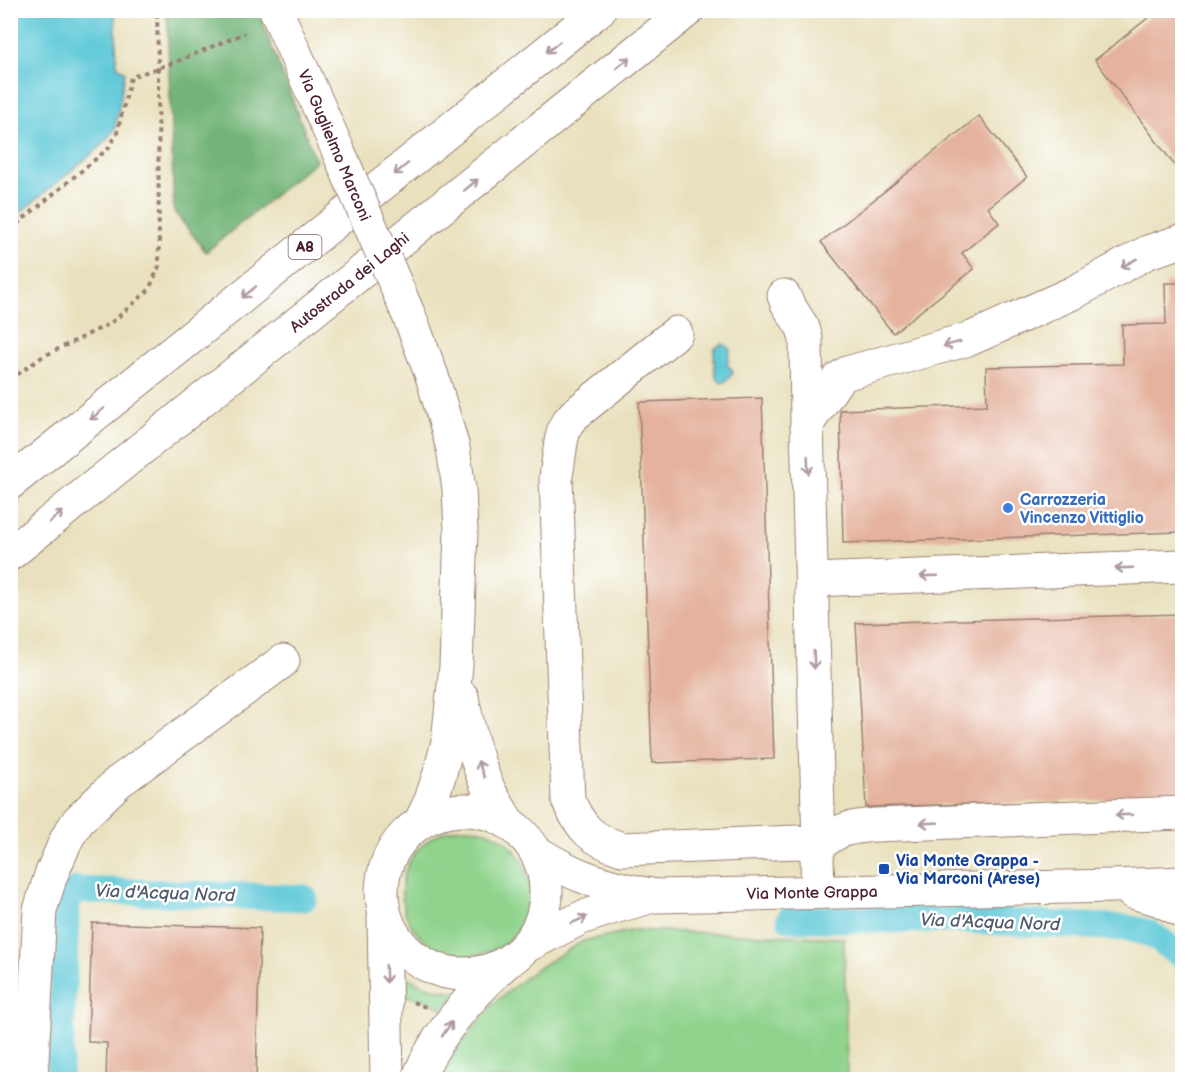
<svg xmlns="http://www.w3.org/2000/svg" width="1193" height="1090" font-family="'Balsamiq Sans',sans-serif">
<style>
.green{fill:#8fd38c;stroke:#6c795c;stroke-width:1.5}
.forest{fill:#73b578;stroke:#5e6a52;stroke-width:1.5}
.water{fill:#5ec9d8;stroke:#547482;stroke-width:1.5}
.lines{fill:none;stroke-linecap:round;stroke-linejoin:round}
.canal{stroke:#5ec9d8;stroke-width:27}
.building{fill:#e4b29d}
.minor-casing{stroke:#9a8074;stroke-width:35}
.highway-casing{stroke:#9a8074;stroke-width:35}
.path{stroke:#9a8074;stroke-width:4;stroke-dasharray:4.5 4.5;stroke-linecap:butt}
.minor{stroke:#fff;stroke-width:33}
.highway{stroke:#fff;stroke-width:33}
.minor-bridge-casing{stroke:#9a8074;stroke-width:35;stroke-linecap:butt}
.minor-bridge{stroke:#fff;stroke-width:33}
.oneway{stroke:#ae9aa0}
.shop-dot{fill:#3f7fe0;stroke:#fff;stroke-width:2}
.transit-dot{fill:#1a4fb4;stroke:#fff;stroke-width:2}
.labels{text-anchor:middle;stroke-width:5;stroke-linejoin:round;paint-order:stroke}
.shield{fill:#fff;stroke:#80626b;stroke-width:1.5}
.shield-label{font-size:15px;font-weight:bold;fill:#4a1f2b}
.street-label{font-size:16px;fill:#4a1f2b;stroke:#fff}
.shop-label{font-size:16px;font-weight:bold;fill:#366cbe;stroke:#fff;text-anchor:start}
.transit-label{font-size:16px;font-weight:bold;fill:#164399;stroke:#fff;text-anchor:start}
.water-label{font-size:18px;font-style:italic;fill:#515a68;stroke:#fff}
</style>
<rect width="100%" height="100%" fill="#fff"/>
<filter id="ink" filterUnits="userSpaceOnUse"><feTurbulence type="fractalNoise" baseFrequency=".0167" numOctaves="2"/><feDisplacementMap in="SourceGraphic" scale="12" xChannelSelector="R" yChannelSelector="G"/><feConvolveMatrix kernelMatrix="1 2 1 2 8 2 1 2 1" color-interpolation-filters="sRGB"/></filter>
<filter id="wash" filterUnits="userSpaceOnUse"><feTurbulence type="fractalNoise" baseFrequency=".008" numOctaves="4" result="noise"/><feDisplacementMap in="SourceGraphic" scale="24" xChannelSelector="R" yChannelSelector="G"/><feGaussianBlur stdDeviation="1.35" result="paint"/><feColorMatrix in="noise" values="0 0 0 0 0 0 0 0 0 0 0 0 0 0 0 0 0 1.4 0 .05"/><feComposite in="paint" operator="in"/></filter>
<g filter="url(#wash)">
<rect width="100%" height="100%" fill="#e9e1be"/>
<g class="green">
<circle cx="466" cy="892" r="64"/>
<polygon points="635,930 844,938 847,1079 441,1079 453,1054 494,1003 536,969 583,941"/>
<path d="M401 972C417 986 437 990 458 992L443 1010C430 1000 416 998 400 995Z"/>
</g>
<polygon class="forest" points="167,11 258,11 316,161 206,252 174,211"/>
<g class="water">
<polygon points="11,10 115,11 117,65 125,72 115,129 99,148 11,220"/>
<path d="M723 344 730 349 727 366 732 369 733 373 726 381 722 383C712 378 715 361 714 350L718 346Z"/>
</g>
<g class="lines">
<g class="canal">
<path d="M790 919 963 920 1127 928C1136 930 1145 931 1152 935 1164 941 1168 949 1182 955"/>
<polyline points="59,1080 67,899 70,893 76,890 304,898"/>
</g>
</g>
<g id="blocks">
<g class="building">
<polygon points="1158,10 1182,10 1182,175 1095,60"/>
<polygon points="979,116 1027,177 988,208 999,223 962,253 974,269 893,333 821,242"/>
<polygon points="1165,283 1182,283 1182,532 843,543 840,410 987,405 986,367 1123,364 1122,325 1166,324"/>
<polygon points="762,398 774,759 652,763 639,402"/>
<polygon points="1182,614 1182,798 866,807 856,623"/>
<polygon points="92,923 260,928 256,1080 106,1080 107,1043 88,1042"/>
</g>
</g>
</g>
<g filter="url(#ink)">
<use href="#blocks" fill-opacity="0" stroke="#9a8074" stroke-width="1.5"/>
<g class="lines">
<g class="minor-casing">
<g id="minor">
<polyline points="276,10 337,148"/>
<polyline points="784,296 787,303 803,328 806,339 807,424"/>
<polyline points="410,318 432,376 453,448 459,489 461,531 456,666 448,742 440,773 431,800 421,821"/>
<path d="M676 333 574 415 567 423 564 429 561 442 556 477 568 800C582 830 591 839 622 849L796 842 819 845C840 828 850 827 876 825L1182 813"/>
<polyline points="812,580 1182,566"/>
<path d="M462 697C468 728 475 759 488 788 493 799 501 810 507 821"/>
<circle cx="464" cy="892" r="82"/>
<path d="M536 852C551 861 566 870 582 876 606 886 631 891 656 896L1113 886 1182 883"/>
<polyline points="818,892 817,857 819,845 807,424 838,379 847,373 972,338 1075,292 1148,252 1182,241"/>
<polyline points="1132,892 1158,899 1182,911"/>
<polyline points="384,917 387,1080"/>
<polyline points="526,946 581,918 614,907 650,897"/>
<polyline points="31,1080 40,910 51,875 67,838 78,821 117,783 283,661"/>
<path d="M418 1080C434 1036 471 996 504 964"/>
</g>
</g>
<g class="highway-casing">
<g id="highway">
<polyline points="10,483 599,10"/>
<polyline points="10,554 688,10"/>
</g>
</g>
<g class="path">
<polyline points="10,230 109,148 117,133 131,77 173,63 245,33"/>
<polyline points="10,380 42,357 111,323 149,290 159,266 158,67 157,10"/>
<polyline points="413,1002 428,1008"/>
</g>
<use href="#minor" class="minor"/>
<use href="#highway" class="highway"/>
<g class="minor-bridge-casing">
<polyline id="minor-bridge" points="337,148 410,318"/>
</g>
<use href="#minor-bridge" class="minor-bridge"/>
</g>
<defs><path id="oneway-shaft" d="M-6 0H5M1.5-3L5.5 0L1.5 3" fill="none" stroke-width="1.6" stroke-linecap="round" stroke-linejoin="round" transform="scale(1.5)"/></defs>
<g class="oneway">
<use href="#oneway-shaft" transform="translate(553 47) rotate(141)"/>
<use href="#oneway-shaft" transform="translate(623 63) rotate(-39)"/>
<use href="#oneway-shaft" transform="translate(401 169) rotate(141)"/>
<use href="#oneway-shaft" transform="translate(471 185) rotate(-39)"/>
<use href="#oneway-shaft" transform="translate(1129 263) rotate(151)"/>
<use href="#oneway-shaft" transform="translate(249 292) rotate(141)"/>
<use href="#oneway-shaft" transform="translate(952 344) rotate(165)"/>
<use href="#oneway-shaft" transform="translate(97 414) rotate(141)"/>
<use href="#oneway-shaft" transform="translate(808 465) rotate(88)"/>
<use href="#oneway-shaft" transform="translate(56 517) rotate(-39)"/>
<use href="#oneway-shaft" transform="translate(1124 568) rotate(178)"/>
<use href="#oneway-shaft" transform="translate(929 576) rotate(178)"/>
<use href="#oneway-shaft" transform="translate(814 660) rotate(88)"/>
<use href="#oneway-shaft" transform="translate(481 769) rotate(-111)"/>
<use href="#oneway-shaft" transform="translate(1124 815) rotate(178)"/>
<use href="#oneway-shaft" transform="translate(929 823) rotate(178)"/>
<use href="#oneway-shaft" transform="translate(579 920) rotate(-24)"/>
<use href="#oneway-shaft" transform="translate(386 974) rotate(88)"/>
<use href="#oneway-shaft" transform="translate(447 1029) rotate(-56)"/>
</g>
</g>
<circle class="shop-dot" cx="1008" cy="508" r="6"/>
<rect class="transit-dot" x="878" y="863" width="12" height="12" rx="3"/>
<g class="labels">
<rect class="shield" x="288.5" y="235" width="33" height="24" rx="4.5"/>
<g class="shield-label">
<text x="305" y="252">A8</text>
</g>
<g class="street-label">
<text transform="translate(335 145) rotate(67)" y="6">Via Guglielmo Marconi</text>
<text transform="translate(349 282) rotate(-39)" y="6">Autostrada dei Laghi</text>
<text transform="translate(812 892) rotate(-1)" y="6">Via Monte Grappa</text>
</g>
<g class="shop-label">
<text x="1020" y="505">Carrozzeria<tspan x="1020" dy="18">Vincenzo Vittiglio</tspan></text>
</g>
<g class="transit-label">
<text x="896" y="866">Via Monte Grappa -<tspan x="896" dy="18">Via Marconi (Arese)</tspan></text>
</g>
<g class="water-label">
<text transform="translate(165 893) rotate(2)" y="6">Via d'Acqua Nord</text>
<text transform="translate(990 922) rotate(2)" y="6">Via d'Acqua Nord</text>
</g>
</g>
<rect width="1193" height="1090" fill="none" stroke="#fff" stroke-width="36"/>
</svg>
